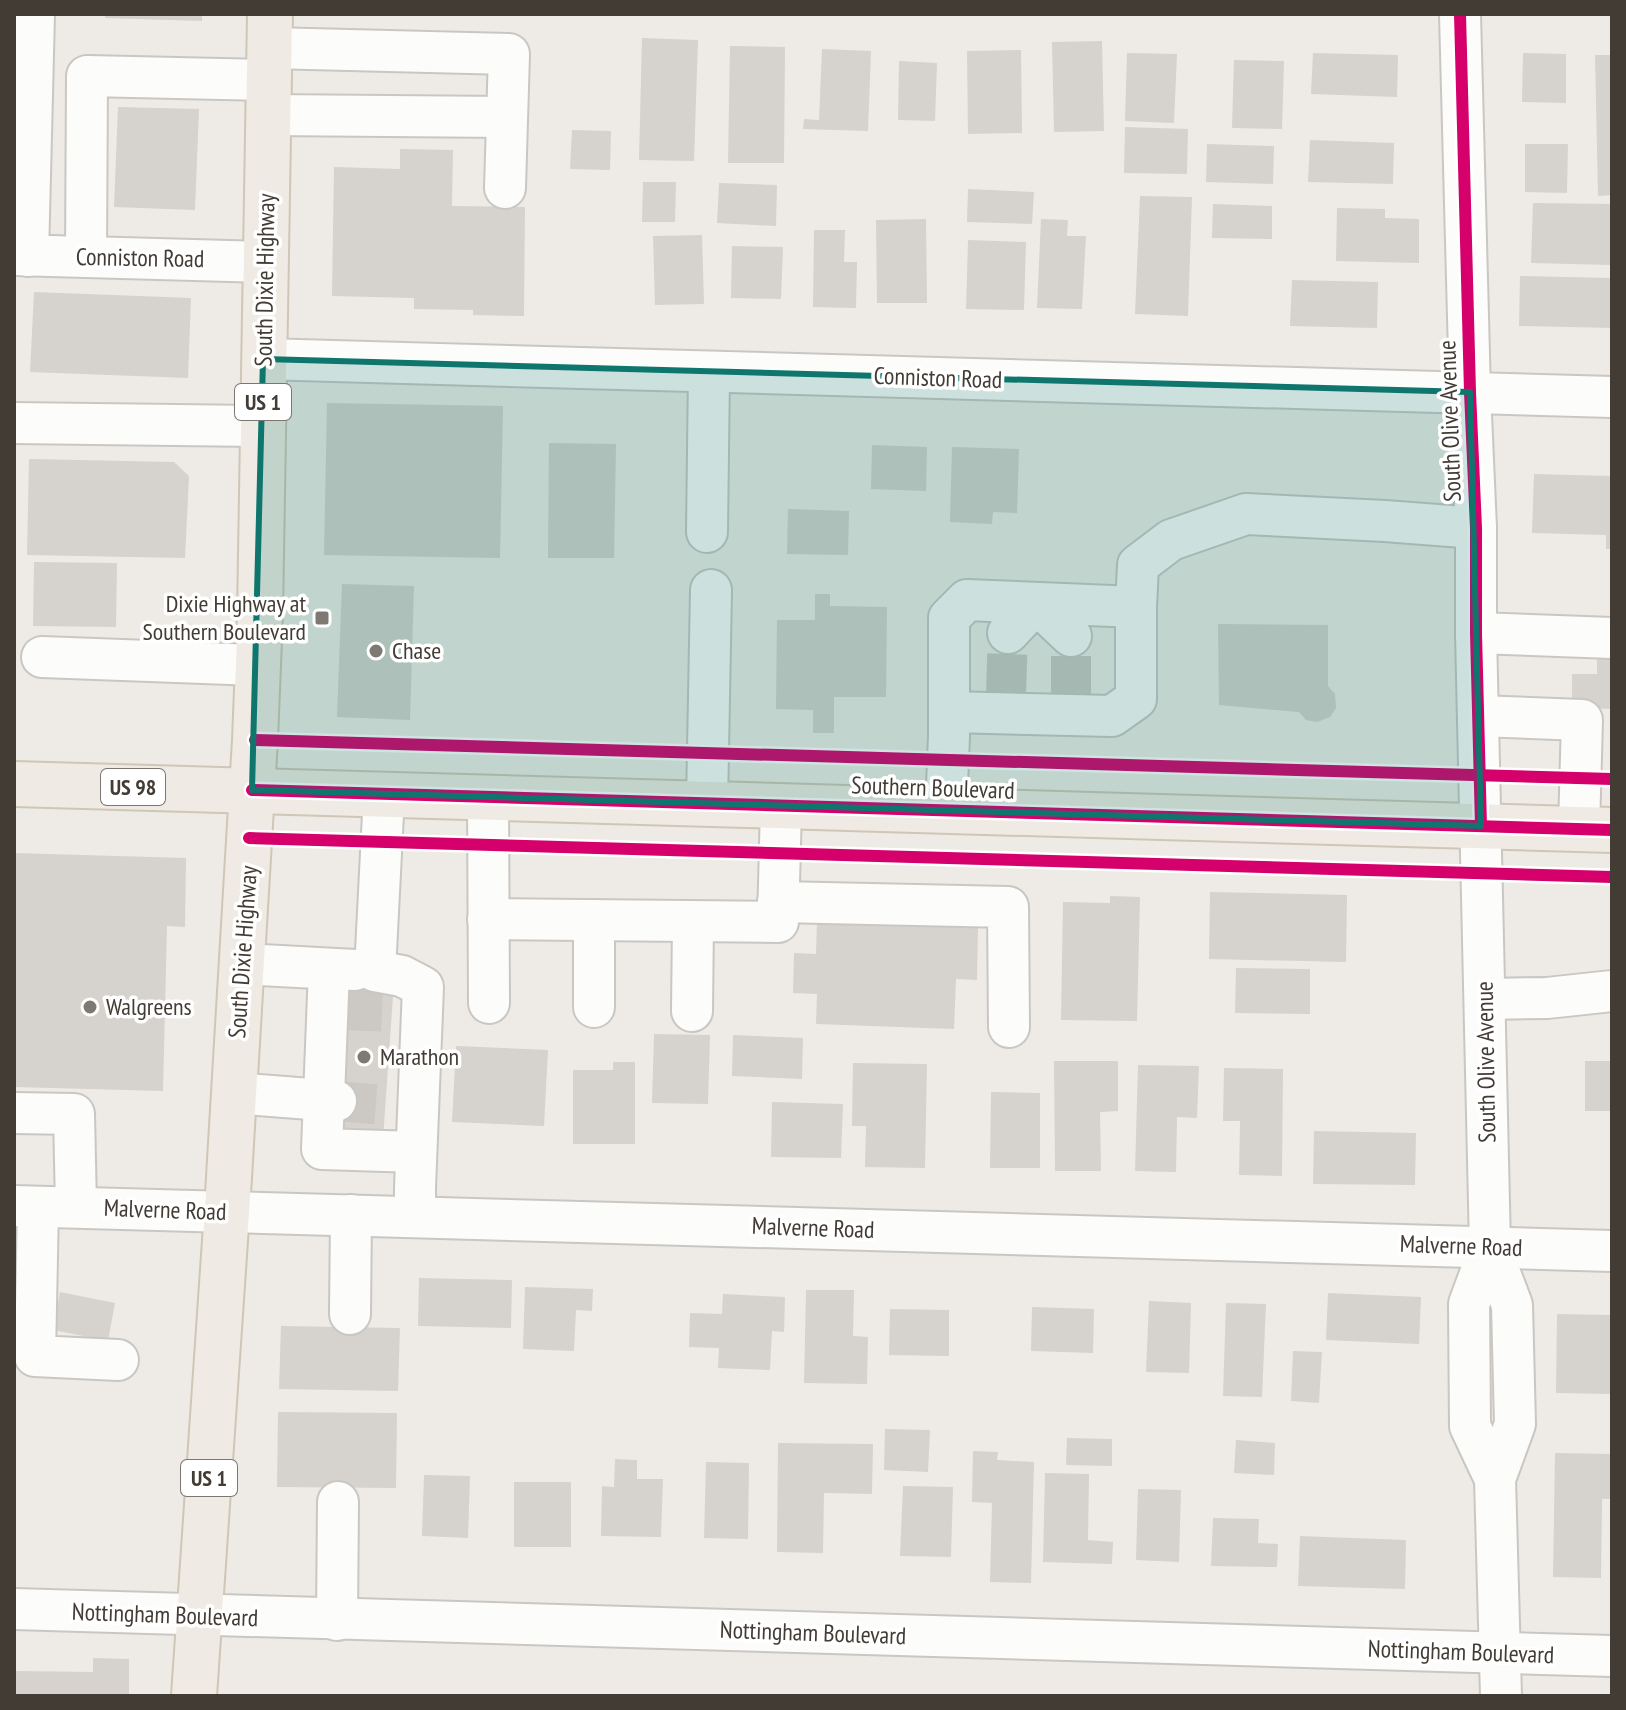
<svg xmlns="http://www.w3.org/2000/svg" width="1626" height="1710" font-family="'PT Sans Narrow',sans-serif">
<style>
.building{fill:#d6d2ce}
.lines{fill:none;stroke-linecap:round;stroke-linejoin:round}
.minor-tunnel{stroke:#ccc8c3;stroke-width:40;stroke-dasharray:40 20;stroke-linecap:butt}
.minor-casing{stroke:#cac7c3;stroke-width:44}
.major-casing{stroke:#cfc6b6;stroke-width:48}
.minor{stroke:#fcfcfb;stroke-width:40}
.major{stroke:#efeae3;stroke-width:44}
.cycleway-casing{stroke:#fff;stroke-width:17}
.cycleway{stroke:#d6006c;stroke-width:12}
.marked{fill:#0f766e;fill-opacity:0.2;stroke:#0f766e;stroke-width:6;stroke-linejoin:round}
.poi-dot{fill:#7f7973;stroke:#fff;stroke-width:3}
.labels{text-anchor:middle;stroke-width:7;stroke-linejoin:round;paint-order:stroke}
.shield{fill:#fff;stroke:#7b7672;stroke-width:2}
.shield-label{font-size:22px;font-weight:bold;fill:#433c35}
.street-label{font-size:24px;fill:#433c35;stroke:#fff}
.poi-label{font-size:24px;fill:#433c35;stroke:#fff;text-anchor:start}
</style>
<rect width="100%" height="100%" fill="#eeebe7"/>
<g class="building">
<polygon points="106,14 202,14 202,21 105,18"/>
<polygon points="642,38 698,40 694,161 639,160"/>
<polygon points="1102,41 1104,131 1054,132 1052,42"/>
<polygon points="730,46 785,47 784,163 728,163"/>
<polygon points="822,49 871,51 868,131 803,129 804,119 819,120"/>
<polygon points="1021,50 1022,133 968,134 967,51"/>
<polygon points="1127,53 1177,54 1174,123 1125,121"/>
<polygon points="1313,53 1398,55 1397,97 1311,94"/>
<polygon points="1523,53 1566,54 1566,103 1522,102"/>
<polygon points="1595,55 1612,55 1612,195 1598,196"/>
<polygon points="1234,60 1284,61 1282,129 1232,128"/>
<polygon points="899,61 937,63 935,121 898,120"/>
<polygon points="118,107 199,109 195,210 114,207"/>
<polygon points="1125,127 1188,129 1187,174 1124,173"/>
<polygon points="572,130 611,131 610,170 570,169"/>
<polygon points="1310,140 1394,143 1393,184 1308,182"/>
<polygon points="1207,144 1274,146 1273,184 1206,182"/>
<polygon points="1525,144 1568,144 1567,193 1525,192"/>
<polygon points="400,149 453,150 452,206 525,207 524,316 473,315 473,310 414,309 414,298 332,296 334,167 400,169"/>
<polygon points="643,182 676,182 675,222 642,222"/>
<polygon points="719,183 777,185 776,226 717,223"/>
<polygon points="968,189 1034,192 1032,224 967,222"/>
<polygon points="1140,196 1192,197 1188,316 1135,314"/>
<polygon points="1533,203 1612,204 1611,265 1531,263"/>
<polygon points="1213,204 1272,206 1272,239 1212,238"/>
<polygon points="1337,208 1385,209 1385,218 1419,219 1419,263 1336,261"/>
<polygon points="926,219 927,303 877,303 876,220"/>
<polygon points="1041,219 1068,220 1067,236 1086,236 1082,309 1037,308"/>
<polygon points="814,230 845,230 844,262 857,262 856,308 813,307"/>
<polygon points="702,235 704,304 655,305 653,236"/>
<polygon points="968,240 1026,242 1024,310 966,309"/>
<polygon points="732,246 783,247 781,299 731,298"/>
<polygon points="1520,276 1612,278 1612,328 1519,326"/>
<polygon points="1292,280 1378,282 1377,328 1290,326"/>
<polygon points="34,292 191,298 188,378 30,372"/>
<polygon points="327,403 503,406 500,558 324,555"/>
<polygon points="549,443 616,444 614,558 548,558"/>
<polygon points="872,445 927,447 926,491 871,489"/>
<polygon points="952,447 1019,449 1017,513 993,512 992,524 950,522"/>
<polygon points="29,459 174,462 189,476 185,558 27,555"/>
<polygon points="1534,474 1612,476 1612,549 1606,549 1606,535 1532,533"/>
<polygon points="788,509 849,511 848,555 787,554"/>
<polygon points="34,562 117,563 116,627 33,626"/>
<polygon points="342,584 414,586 410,720 337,717"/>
<polygon points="815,594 830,594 830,606 887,607 886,697 834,697 834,733 813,733 813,710 776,709 777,620 815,620"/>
<polygon points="1218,624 1328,625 1328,686 1335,694 1336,708 1330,717 1317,722 1306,720 1299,712 1219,705"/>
<polygon points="1597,652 1612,652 1612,709 1572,708 1572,674 1597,674"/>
<polygon points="14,853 186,858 185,927 167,926 163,1091 14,1087"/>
<polygon points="1210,892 1347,895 1346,962 1209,959"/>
<polygon points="1110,896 1140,897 1137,1021 1061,1020 1063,902 1110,903"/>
<polygon points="817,919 978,925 977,980 956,979 954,1029 816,1024 817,994 793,993 794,953 816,954"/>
<polygon points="1236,968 1310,969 1310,1014 1235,1013"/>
<polygon points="345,978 394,982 383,1139 334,1134"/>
<polygon points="654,1034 710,1035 708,1104 652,1103"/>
<polygon points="733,1035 803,1038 802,1079 732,1076"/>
<polygon points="456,1046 548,1050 544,1126 452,1122"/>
<polygon points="1054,1061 1118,1061 1118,1111 1100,1112 1101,1171 1055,1171"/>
<rect x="1585" y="1061" width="27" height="50"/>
<polygon points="613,1062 635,1062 635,1144 573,1144 573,1070 613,1070"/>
<polygon points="853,1063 927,1064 925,1168 865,1167 866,1126 852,1126"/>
<polygon points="1138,1065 1199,1066 1197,1118 1177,1117 1176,1172 1135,1171"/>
<polygon points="1224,1068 1283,1069 1282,1176 1239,1175 1240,1121 1223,1121"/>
<polygon points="991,1092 1040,1093 1040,1168 990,1168"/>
<polygon points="772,1102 843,1104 841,1158 771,1157"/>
<polygon points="1314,1131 1416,1133 1415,1185 1313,1184"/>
<polygon points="419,1278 512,1280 511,1328 418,1326"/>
<polygon points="525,1287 593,1289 592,1311 576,1310 574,1351 523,1349"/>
<polygon points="806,1290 854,1290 853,1336 868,1337 867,1384 804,1383"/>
<polygon points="60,1292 115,1303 108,1341 53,1330"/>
<polygon points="1328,1293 1421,1297 1419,1344 1326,1340"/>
<polygon points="723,1294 785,1297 784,1332 772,1331 770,1370 718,1368 719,1348 689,1347 690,1313 722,1314"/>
<polygon points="1149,1301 1191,1303 1189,1373 1146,1372"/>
<polygon points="1226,1303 1266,1304 1262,1397 1223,1396"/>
<polygon points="1032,1307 1094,1309 1093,1353 1031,1351"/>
<polygon points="890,1309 949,1310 949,1356 889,1355"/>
<polygon points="1557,1314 1612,1315 1612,1394 1556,1393"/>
<polygon points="281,1326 400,1328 398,1391 279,1389"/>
<polygon points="1293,1351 1322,1352 1319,1403 1291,1401"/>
<polygon points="278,1412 397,1413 396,1488 277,1487"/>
<polygon points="885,1429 930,1430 928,1472 884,1470"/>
<polygon points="1067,1438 1112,1439 1112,1466 1066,1465"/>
<polygon points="1236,1440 1275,1443 1274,1475 1234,1473"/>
<polygon points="778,1443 873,1444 872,1494 824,1493 823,1553 777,1552"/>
<polygon points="973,1451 998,1452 997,1460 1034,1462 1031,1583 990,1582 992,1503 972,1502"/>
<polygon points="1555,1453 1612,1454 1612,1499 1602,1499 1601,1578 1553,1577"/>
<polygon points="615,1459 637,1460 637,1479 663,1479 661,1537 601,1536 602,1486 614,1487"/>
<polygon points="706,1462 749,1463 748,1539 704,1538"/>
<polygon points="1045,1473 1089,1474 1088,1540 1113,1542 1112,1564 1043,1562"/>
<polygon points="424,1475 470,1476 468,1538 422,1536"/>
<rect x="514" y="1482" width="57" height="65"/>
<polygon points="903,1486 953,1487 951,1557 900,1556"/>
<polygon points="1138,1489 1181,1490 1179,1562 1136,1560"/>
<polygon points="1213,1518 1259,1519 1258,1543 1278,1544 1277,1567 1211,1566"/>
<polygon points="1300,1536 1406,1540 1405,1589 1298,1586"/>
<polygon points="93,1658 129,1659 129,1696 14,1696 14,1671 93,1672"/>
</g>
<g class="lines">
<g class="minor-tunnel">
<polyline points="1006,694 1008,633"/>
<polyline points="1071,696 1071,636"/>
<polyline points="342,1010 392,1012"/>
<polyline points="336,1101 386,1105"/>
</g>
<g class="minor-casing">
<g id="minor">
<polyline points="1460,14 1470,392 1476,528 1476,633 1490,1247 1512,1305 1515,1424 1495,1479 1501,1696"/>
<polyline points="269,48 509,54 505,188"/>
<polyline points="268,115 507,117"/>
<polyline points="14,255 265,262"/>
<polyline points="28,256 34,14"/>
<polyline points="86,257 87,76 269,80"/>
<polyline points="263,359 1612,397"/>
<polyline points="14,423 263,426"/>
<polyline points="707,532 709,372"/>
<polyline points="1008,633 1036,603 1071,636"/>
<polyline points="1476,633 1612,638"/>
<polyline points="42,657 258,665"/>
<polyline points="949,712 1112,716 1136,699 1136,607"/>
<polyline points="1478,716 1582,720 1579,829"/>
<polyline points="384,794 375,971 402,976 423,987 415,1188 415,1217"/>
<polyline points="488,797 489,1003"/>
<polyline points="707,804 711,590"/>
<polyline points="946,810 949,736 949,618 967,600 1136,607 1138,565 1171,540 1246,514 1385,521 1476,528"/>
<polyline points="778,902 1008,907 1009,1027"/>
<polyline points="488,919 778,922 781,806"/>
<polyline points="594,920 594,1007"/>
<polyline points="242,964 355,970"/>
<polyline points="329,969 322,1149 416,1152"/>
<polyline points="1485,999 1547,998 1612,991"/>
<polyline points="692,1011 693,922"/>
<polyline points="234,1093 336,1101"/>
<polyline points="14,1113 74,1114 76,1207"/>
<polyline points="14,1206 1612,1251"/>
<polyline points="38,1207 35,1356 118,1360"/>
<polyline points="1490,1247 1469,1304 1470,1426 1495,1479"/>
<polyline points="350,1314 351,1215"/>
<polyline points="14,1609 1612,1656"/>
<polyline points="337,1620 338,1502"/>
</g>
</g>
<g class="major-casing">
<g id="major">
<polyline points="14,784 1612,830"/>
<polyline points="194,1696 227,1211 255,740 260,614 270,14"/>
</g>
</g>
<use href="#minor" class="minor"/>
<use href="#major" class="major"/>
<g class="cycleway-casing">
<g id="cycleway">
<polyline points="1460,14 1470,392 1476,528 1476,633 1481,826"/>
<polyline points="255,740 1612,779"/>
<polyline points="252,790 1612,830"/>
<polyline points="249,838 1612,877"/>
</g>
</g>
<use href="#cycleway" class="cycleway"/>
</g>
<path class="marked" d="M263 359 1470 392 1481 826 252 790Z"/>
<g class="poi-dot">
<rect x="314" y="610" width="16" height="16" rx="4"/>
<circle cx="376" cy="651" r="8"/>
<circle cx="90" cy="1007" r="8"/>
<circle cx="364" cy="1057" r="8"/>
</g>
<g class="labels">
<g class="shield">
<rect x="235" y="384" width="56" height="36" rx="6"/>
<rect x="101" y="769" width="64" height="36" rx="6"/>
<rect x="181" y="1460" width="56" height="36" rx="6"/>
</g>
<g class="shield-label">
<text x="263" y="410">US 1</text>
<text x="133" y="795">US 98</text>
<text x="209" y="1486">US 1</text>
</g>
<g class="street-label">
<text transform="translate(140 258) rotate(1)" y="8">Conniston Road</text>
<text transform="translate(265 280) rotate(-89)" y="8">South Dixie Highway</text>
<text transform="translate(938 378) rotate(2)" y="8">Conniston Road</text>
<text transform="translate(1450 421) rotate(-92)" y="8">South Olive Avenue</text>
<text transform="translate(933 788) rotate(2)" y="8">Southern Boulevard</text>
<text transform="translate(243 952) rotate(-86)" y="8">South Dixie Highway</text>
<text transform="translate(1486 1062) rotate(-91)" y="8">South Olive Avenue</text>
<text transform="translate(165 1210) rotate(2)" y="8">Malverne Road</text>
<text transform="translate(813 1228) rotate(2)" y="8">Malverne Road</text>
<text transform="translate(1461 1246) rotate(2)" y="8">Malverne Road</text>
<text transform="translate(165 1615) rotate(2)" y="8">Nottingham Boulevard</text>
<text transform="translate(813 1633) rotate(2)" y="8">Nottingham Boulevard</text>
<text transform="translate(1461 1652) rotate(2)" y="8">Nottingham Boulevard</text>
</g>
<g class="poi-label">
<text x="306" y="612" text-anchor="end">Dixie Highway at<tspan x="306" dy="28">Southern Boulevard</tspan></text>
<text x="392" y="659">Chase</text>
<text x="106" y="1015">Walgreens</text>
<text x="380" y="1065">Marathon</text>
</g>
</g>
<rect width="1626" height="1710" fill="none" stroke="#433c35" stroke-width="32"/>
</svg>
